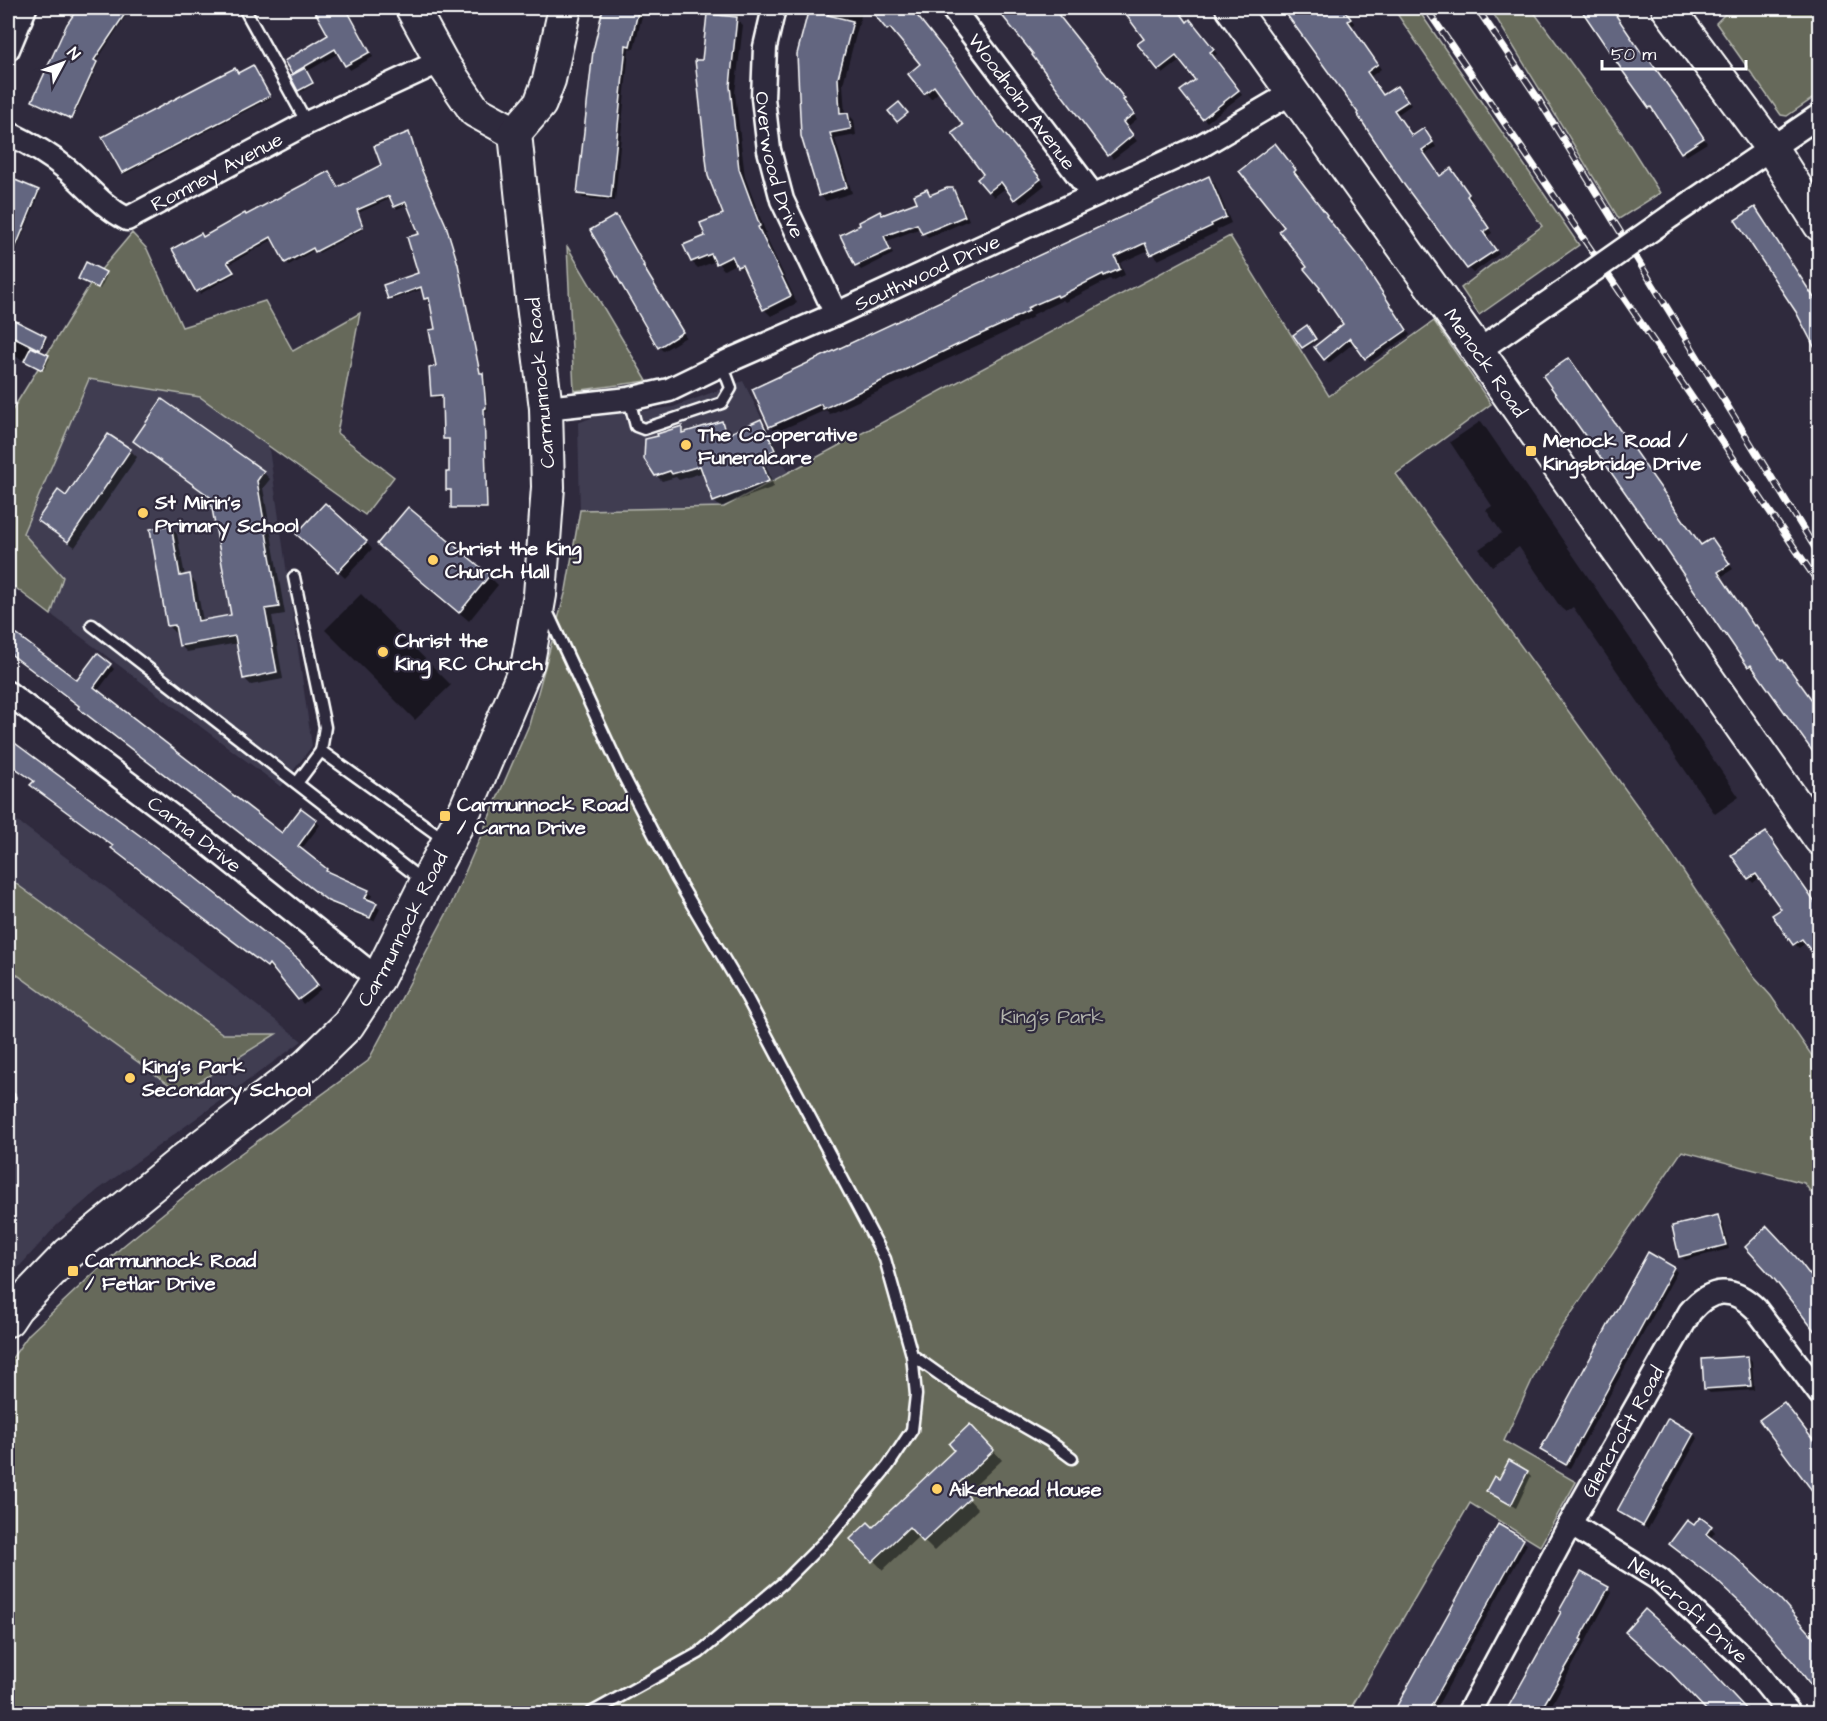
<svg xmlns="http://www.w3.org/2000/svg" width="1827" height="1721" font-family="'Architects Daughter',sans-serif">
<style>
.built{fill:#3f3c51}
.green{fill:#66695a;stroke:#b2b4ac;stroke-width:1.5}
.shadow{fill:#0007}
.building{fill:#646680;stroke:#fff;stroke-width:1.5}
.lines{fill:none;stroke-linecap:round;stroke-linejoin:round}
.lane-casing{stroke:#fff;stroke-width:15}
.street-casing{stroke:#fff;stroke-width:27}
.secondary-casing{stroke:#fff;stroke-width:36}
.lane{stroke:#2f2a3d;stroke-width:10}
.street{stroke:#2f2a3d;stroke-width:22}
.secondary{stroke:#2f2a3d;stroke-width:32}
.rail-casing{stroke:#fff;stroke-width:7}
.rail{stroke:#2f2a3d;stroke-width:4.5;stroke-dasharray:14;stroke-linecap:butt}
.street-bridge-casing{stroke:#fff;stroke-width:27;stroke-linecap:butt}
.street-bridge{stroke:#2f2a3d;stroke-width:22}
.poi-dot{fill:#ffd166;stroke:#2f2a3d;stroke-width:2}
.labels{text-anchor:middle;stroke-width:4.5;stroke-linejoin:round;paint-order:stroke}
.street-label{font-size:20px;fill:#fff;stroke:#2f2a3d}
.poi-label{font-size:20px;font-weight:bold;fill:#fff;stroke:#2f2a3d;text-anchor:start}
.park-label{font-size:20px;fill:#b2b4ac;stroke:#2f2a3d}
</style>
<rect width="100%" height="100%" fill="#2f2a3d"/>
<filter id="ink" filterUnits="userSpaceOnUse"><feTurbulence type="fractalNoise" baseFrequency=".0167" numOctaves="2"/><feDisplacementMap in="SourceGraphic" scale="12" xChannelSelector="R" yChannelSelector="G"/><feConvolveMatrix kernelMatrix="1 2 1 2 8 2 1 2 1" color-interpolation-filters="sRGB"/></filter>
<g filter="url(#ink)">
<g class="built">
<polygon points="45,354 258,373 312,746 281,787 8,582 8,417"/>
<polygon points="743,381 789,473 724,507 580,510 578,423 593,417 673,407"/>
<polygon points="8,814 103,885 302,1041 98,1190 57,1225 8,1279"/>
</g>
<g class="green">
<polygon points="1393,8 1417,8 1579,245 1479,315 1461,288 1542,226"/>
<polygon points="1490,8 1531,8 1622,133 1660,193 1619,219"/>
<polygon points="1731,8 1819,8 1819,94 1787,116 1781,115 1716,23"/>
<polygon points="132,233 147,249 182,327 265,301 293,351 360,313 337,433 394,477 365,515 200,397 89,379 23,533 63,577 51,615 8,582 8,417 94,278"/>
<polygon points="1230,236 1329,396 1434,321 1491,404 1396,474 1665,844 1754,977 1771,996 1819,1066 1819,1203 1804,1183 1682,1151 1545,1352 1504,1441 1576,1482 1540,1546 1470,1503 1348,1713 8,1714 8,1364 29,1334 123,1246 208,1177 368,1061 450,907 529,725 566,590 580,510 724,507"/>
<polygon points="567,246 647,381 574,391"/>
<polygon points="8,878 223,1034 276,1034 181,1093 8,968"/>
</g>
<g class="shadow">
<polygon points="80,8 131,8 96,62 98,64 73,119 36,102 68,25"/>
<polygon points="215,8 232,8 233,9 220,15"/>
<polygon points="315,8 347,8 373,57 350,70 339,53 306,72 313,85 301,92 293,73 330,36"/>
<polygon points="604,8 644,8 634,49 629,48 615,201 583,198 579,194 594,51"/>
<polygon points="709,8 744,8 738,20 743,25 735,93 745,177 766,233 764,233 797,303 771,316 764,309 747,272 745,273 737,263 724,270 716,261 698,268 692,262 706,236 725,215 704,62"/>
<polygon points="811,8 863,8 843,84 845,115 848,114 854,120 856,135 835,139 852,193 826,201 820,195 798,54"/>
<polygon points="871,8 912,8 1045,185 1021,204 1007,187 994,197 989,191 985,174 965,125 940,91 931,99 910,74 922,65 896,33 894,34 888,29"/>
<polygon points="998,8 1054,8 1083,45 1082,46 1128,104 1127,106 1137,119 1126,128 1137,141 1113,159 1035,54"/>
<polygon points="1123,8 1176,8 1187,23 1194,25 1217,54 1213,57 1242,95 1207,122 1203,118 1197,80 1181,60 1163,74 1139,44 1146,40"/>
<polygon points="1281,8 1343,8 1355,24 1351,26 1381,69 1370,77 1384,97 1397,88 1402,92 1411,105 1397,115 1413,138 1428,134 1436,147 1425,155 1441,177 1455,174 1472,199 1470,201 1492,233 1486,237 1499,254 1473,273 1468,268 1407,185 1327,68"/>
<polygon points="1578,8 1610,8 1646,59 1684,109 1707,143 1686,156 1682,152"/>
<polygon points="254,68 271,98 125,174 123,172 238,75"/>
<polygon points="408,134 448,229 460,268 481,374 485,377 488,410 485,411 488,509 455,509 453,507 453,492 447,489 451,473 450,441 445,439 444,397 435,398 433,396 438,368 437,330 431,300 427,301 425,298 423,289 392,300 390,298 420,274 421,234 408,204 397,209 392,198 358,213 364,229 319,253 316,249 289,265 274,239 228,265 235,274 200,294 174,250 247,217 329,172 338,188 383,166"/>
<polygon points="1279,149 1299,175 1297,177 1330,220 1329,221 1365,266 1410,335 1370,362 1355,342 1329,363 1325,359 1345,324 1286,228"/>
<polygon points="1209,178 1215,184 1231,223 1216,230 1217,232 1158,260 1149,250 1120,263 1125,275 1112,281 1110,279 1065,302 1063,300 1032,315 1033,317 1017,325 1017,327 830,414 826,410 776,432 771,426"/>
<polygon points="8,179 40,193 8,270"/>
<polygon points="953,190 957,194 969,220 928,238 921,228 887,241 893,254 861,270 857,266 842,236 883,217 919,203 927,191 931,195"/>
<polygon points="1755,209 1759,213 1820,306"/>
<polygon points="615,217 620,221 647,270 646,270 686,337 663,351 659,347"/>
<polygon points="105,273 107,275 100,289 82,280"/>
<polygon points="8,316 8,319 47,339 40,353 50,358 44,370 8,353"/>
<polygon points="1309,329 1317,341 1305,349 1295,335"/>
<polygon points="760,420 766,426 780,456 765,463 774,487 720,507 714,501 704,472 679,480 676,477 662,481 656,475 681,428 686,433 721,423 727,429 729,435"/>
<polygon points="1481,421 1739,797 1715,814 1573,607 1566,612 1561,608 1519,547 1492,566 1479,549 1502,533 1486,510 1492,506 1450,442"/>
<polygon points="135,441 263,472 270,479 263,488 285,614 272,616 283,679 251,685 244,678 238,643 187,652 180,645 178,632 175,633 168,626 171,527 177,534 185,576 189,576 196,583 203,621 233,616 212,498"/>
<polygon points="130,450 137,457 75,547 39,520"/>
<polygon points="1712,540 1733,569 1721,577 1781,663 1753,671 1724,632 1702,547"/>
<polygon points="305,541 366,542 372,549 345,578"/>
<polygon points="379,544 489,576 498,585 469,621"/>
<polygon points="361,594 451,685 415,720 325,630"/>
<polygon points="8,627 77,683 110,665 114,669 97,692 282,835 316,821 320,825 301,850 330,874 368,891 372,895 369,902 380,909 374,921 334,905 124,744 81,706 8,649"/>
<polygon points="8,740 32,757 303,966 321,989 303,1004 274,968 272,970 117,852 114,847 37,789 35,782 8,763"/>
<polygon points="1733,856 1820,910 1807,942 1799,948 1795,944 1783,909 1760,877 1753,883"/>
<polygon points="1718,1217 1722,1221 1729,1249 1685,1260 1681,1256"/>
<polygon points="1673,1268 1677,1272 1570,1468 1546,1454 1542,1450"/>
<polygon points="1748,1357 1752,1361 1754,1390 1710,1393 1706,1389"/>
<polygon points="1693,1434 1698,1438 1648,1529 1623,1515 1619,1511"/>
<polygon points="979,1435 1002,1460 965,1495 978,1509 934,1551 919,1536 883,1570 853,1539 873,1529"/>
<polygon points="1527,1472 1531,1476 1516,1508 1488,1490 1499,1481"/>
<polygon points="1499,1526 1527,1544 1433,1714 1394,1714"/>
<polygon points="1695,1527 1711,1527 1715,1532 1710,1539"/>
<polygon points="1608,1588 1612,1592 1547,1714 1507,1714 1563,1613"/>
<polygon points="1703,1704 1743,1708 1747,1714 1710,1714"/>
</g>
<g class="building">
<polygon points="78,8 129,8 94,60 97,62 71,119 32,101 67,24"/>
<polygon points="313,8 346,8 370,52 345,66 335,49 292,74 284,61 328,35"/>
<polygon points="603,8 639,8 630,46 626,45 611,198 577,194 593,51"/>
<polygon points="809,8 830,8 828,15 853,21 838,78 840,114 848,113 851,129 830,133 847,187 819,196 801,136 797,54"/>
<polygon points="869,8 911,8 958,67 1000,128 1041,179 1014,200 1001,182 988,192 977,179 983,174 952,133 963,125 934,86 924,94 908,74 920,64 890,28 887,30"/>
<polygon points="996,8 1053,8 1125,99 1123,100 1134,114 1123,122 1133,135 1108,156 1032,55 1033,54"/>
<polygon points="1121,8 1177,8 1187,22 1190,19 1214,49 1210,52 1239,90 1202,119 1180,91 1195,80 1176,56 1158,70 1137,44 1144,39"/>
<polygon points="1282,8 1343,8 1351,19 1348,21 1378,64 1367,72 1383,95 1397,86 1408,101 1394,110 1412,136 1424,128 1433,142 1422,150 1440,176 1451,168 1469,194 1467,196 1489,228 1483,232 1496,250 1467,269 1405,186 1357,114 1358,113"/>
<polygon points="1580,8 1611,8 1645,58 1647,57 1680,102 1704,138 1681,153 1651,107 1649,108 1624,73"/>
<polygon points="707,14 737,17 730,86 739,169 760,226 758,227 791,296 763,310 742,265 737,267 732,256 716,264 711,254 691,262 683,245 705,236 700,223 723,214 708,176 695,60 702,60"/>
<polygon points="253,65 270,96 122,173 102,137 219,76 235,68 238,73"/>
<polygon points="305,68 313,83 298,91 290,76"/>
<polygon points="899,102 908,113 897,122 888,111"/>
<polygon points="409,132 420,166 446,225 458,264 480,373 483,373 486,408 484,409 487,508 451,508 451,490 446,490 446,472 449,472 449,439 443,439 442,395 431,396 429,368 436,366 429,330 435,329 429,298 424,299 421,287 388,299 383,285 418,273 407,237 419,234 406,202 394,207 389,196 357,210 363,227 315,252 313,248 285,263 271,237 227,262 234,272 196,292 172,249 201,233 203,237 245,213 246,215 329,171 338,187 381,165 374,146"/>
<polygon points="1275,143 1296,170 1294,172 1327,215 1326,216 1361,260 1407,330 1365,359 1350,338 1324,360 1314,347 1343,324 1319,289 1320,288 1304,269 1307,267 1279,231 1284,227 1239,171"/>
<polygon points="1209,176 1226,217 1211,224 1212,226 1150,255 1145,243 1115,257 1120,269 1104,276 1103,274 1058,297 1057,295 1027,308 1029,311 1012,319 1012,320 957,345 823,409 821,404 769,427 752,389"/>
<polygon points="8,177 39,190 8,266"/>
<polygon points="947,188 953,188 965,216 922,234 917,224 884,236 890,250 855,266 840,235 860,225 859,222 880,211 882,215 917,202 914,195 927,189 930,195"/>
<polygon points="1755,207 1820,307 1820,358 1796,312 1735,220"/>
<polygon points="616,215 644,265 643,266 683,332 658,348 590,230"/>
<polygon points="86,262 106,272 98,288 78,279"/>
<polygon points="8,317 46,336 40,350 8,334"/>
<polygon points="1307,325 1316,339 1302,348 1293,335"/>
<polygon points="31,347 49,355 42,370 24,361"/>
<polygon points="1569,358 1701,545 1712,538 1730,564 1718,572 1754,626 1756,625 1781,661 1783,660 1820,711 1820,762 1751,665 1748,667 1724,632 1723,633 1660,540 1659,541 1641,515 1543,376"/>
<polygon points="162,399 264,471 257,481 279,607 265,609 277,672 243,679 235,636 179,646 175,625 167,626 150,529 171,525 180,576 190,574 198,621 231,615 210,497 133,441"/>
<polygon points="761,419 775,450 760,457 769,481 713,502 700,466 672,474 670,471 655,476 644,459 645,439 658,436 657,434 682,426 682,433 722,421 726,435"/>
<polygon points="108,434 131,449 68,542 37,520 58,490 66,496"/>
<polygon points="325,503 367,541 338,572 296,534"/>
<polygon points="408,507 490,575 459,613 377,544"/>
<polygon points="8,628 77,680 97,653 111,664 94,687 282,833 301,808 317,820 298,846 327,869 326,871 369,890 365,898 377,903 370,918 328,901 78,708 79,706 8,652"/>
<polygon points="8,738 169,857 299,960 318,985 298,1000 269,964 267,967 111,848 113,846 30,785 34,781 8,763"/>
<polygon points="1766,832 1820,910 1820,963 1802,939 1793,945 1772,915 1781,909 1756,874 1748,879 1731,855"/>
<polygon points="1718,1215 1726,1245 1679,1257 1672,1226"/>
<polygon points="1767,1226 1796,1257 1820,1288 1820,1338 1775,1280 1745,1247"/>
<polygon points="1648,1252 1674,1267 1566,1465 1540,1450"/>
<polygon points="1748,1356 1751,1386 1704,1389 1702,1359"/>
<polygon points="1784,1402 1820,1449 1820,1501 1759,1420"/>
<polygon points="1668,1418 1694,1433 1643,1526 1617,1511"/>
<polygon points="970,1424 994,1450 957,1485 970,1498 923,1542 909,1527 872,1562 850,1539 868,1522 873,1527 954,1450 949,1444"/>
<polygon points="1509,1460 1528,1471 1511,1505 1486,1491 1494,1476 1499,1479"/>
<polygon points="1700,1517 1712,1526 1706,1534 1733,1555 1781,1600 1820,1644 1820,1698 1794,1662 1750,1612 1716,1580 1669,1544 1687,1520 1694,1525"/>
<polygon points="1498,1524 1524,1539 1466,1644 1427,1713 1393,1713"/>
<polygon points="1581,1572 1609,1587 1580,1639 1582,1640 1539,1713 1505,1713 1561,1612 1559,1611"/>
<polygon points="1645,1609 1690,1649 1750,1713 1709,1713 1671,1673 1625,1632"/>
</g>
<g class="lines">
<g class="lane-casing">
<g id="lane">
<polyline points="244,8 307,123"/>
<polyline points="629,399 636,426 644,429 722,403 731,388 722,364"/>
<polyline points="294,577 325,727 321,751 297,783"/>
<polyline points="546,609 622,773 677,879 747,998 885,1259 912,1355 916,1395 912,1430 888,1466 831,1535 785,1581 699,1653 589,1714"/>
<polyline points="92,625 423,881"/>
<polyline points="321,751 445,840"/>
<polyline points="8,1097 9,1098 8,1101"/>
<polyline points="912,1355 964,1392 1049,1441 1072,1458"/>
</g>
</g>
<g class="street-casing">
<g id="street">
<path id="s1" d="M774 8 765 47 763 98 769 150 782 200 836 314"/>
<path id="s2" d="M952 8 1093 195"/>
<polyline points="8,49 25,8"/>
<path id="s3" d="M8 133C29 143 50 155 68 170 88 187 103 207 127 219L307 123 441 61"/>
<polyline points="1671,216 1820,115"/>
<polyline points="1478,351 1560,294"/>
<path id="s4" d="M546 408 629 399 669 390 735 358 836 314 1201 146 1293 92"/>
<path id="s5" d="M8 693 205 841 378 979"/>
<path id="s6" d="M1570 1524 1660 1580 1748 1662 1790 1714"/>
<path id="s7" d="M1468 1714 1576 1513 1690 1312C1711 1287 1733 1286 1756 1309L1820 1394"/>
</g>
</g>
<g class="secondary-casing">
<g id="secondary">
<polyline points="412,8 441,61 475,111 515,133"/>
<path id="s8" d="M1232 8 1478 351 1820 839"/>
<polyline points="1668,8 1772,149 1820,225"/>
<polyline points="515,133 540,104 549,80 565,8"/>
<path id="s9" d="M8 1320 16 1308 68 1254 182 1161 307 1065 348 1025 378 979 426 883 466 808 528 662 540 595 548 487 546 408 532 297 515 133"/>
</g>
</g>
<use href="#lane" class="lane"/>
<use href="#street" class="street"/>
<use href="#secondary" class="secondary"/>
<g class="rail-casing">
<g id="rail">
<polyline points="1426,8 1820,585"/>
<polyline points="1477,8 1539,100 1820,556"/>
</g>
</g>
<use href="#rail" class="rail"/>
<g class="street-bridge-casing">
<polyline id="street-bridge" points="1560,294 1671,216"/>
</g>
<use href="#street-bridge" class="street-bridge"/>
</g>
</g>
<g class="poi-dot">
<circle cx="686" cy="445" r="6"/>
<rect x="1525" y="445" width="12" height="12" rx="3"/>
<circle cx="143" cy="513" r="6"/>
<circle cx="433" cy="560" r="6"/>
<circle cx="383" cy="652" r="6"/>
<rect x="439" y="810" width="12" height="12" rx="3"/>
<circle cx="130" cy="1078" r="6"/>
<rect x="67" y="1265" width="12" height="12" rx="3"/>
<circle cx="937" cy="1489" r="6"/>
</g>
<g class="labels">
<g class="street-label">
<text dy="7" stroke="none"><textPath href="#s2" startOffset="117">Woodholm Avenue</textPath></text>
<text dy="7" stroke="none"><textPath href="#s1" startOffset="160">Overwood Drive</textPath></text>
<text dy="7" stroke="none"><textPath href="#s3" startOffset="249">Romney Avenue</textPath></text>
<text dy="7" stroke="none"><textPath href="#s4" startOffset="408">Southwood Drive</textPath></text>
<text dy="7" stroke="none"><textPath href="#s8" startOffset="436">Menock Road</textPath></text>
<text transform="translate(540 383) rotate(-95)" y="7">Carmunnock Road</text>
<text dy="7" stroke="none"><textPath href="#s5" startOffset="234">Carna Drive</textPath></text>
<text dy="7" stroke="none"><textPath href="#s9" startOffset="562">Carmunnock Road</textPath></text>
<text dy="7" stroke="none"><textPath href="#s7" startOffset="322">Glencroft Road</textPath></text>
<text dy="7" stroke="none"><textPath href="#s6" startOffset="147">Newcroft Drive</textPath></text>
</g>
<g class="poi-label">
<text x="698" y="441">The Co-operative<tspan x="698" dy="23">Funeralcare</tspan></text>
<text x="1543" y="447">Menock Road /<tspan x="1543" dy="23">Kingsbridge Drive</tspan></text>
<text x="155" y="509">St Mirin's<tspan x="155" dy="23">Primary School</tspan></text>
<text x="445" y="555">Christ the King<tspan x="445" dy="23">Church Hall</tspan></text>
<text x="395" y="647">Christ the<tspan x="395" dy="23">King RC Church</tspan></text>
<text x="457" y="811">Carmunnock Road<tspan x="457" dy="23">/ Carna Drive</tspan></text>
<text x="142" y="1073">King's Park<tspan x="142" dy="23">Secondary School</tspan></text>
<text x="85" y="1267">Carmunnock Road<tspan x="85" dy="23">/ Fetlar Drive</tspan></text>
<text x="949" y="1496">Aikenhead House</text>
</g>
<g class="park-label">
<text x="1052" y="1023">King's Park</text>
</g>
</g>
<rect width="1827" height="1721" fill="none" stroke="#2f2a3d" stroke-width="30"/>
<rect x="15" y="15" width="1797" height="1691" fill="none" stroke="#fff" stroke-width="2" filter="url(#ink)"/>
<g transform="translate(63 63) rotate(49)" stroke="#2f2a3d" stroke-width="4.5" paint-order="stroke">
<path d="M0-4.5L10 22L0 15L-10 22Z" fill="#ffffff"/>
<text y="-9" font-size="16" font-weight="bold" text-anchor="middle" fill="#ffffff">N</text>
</g>
<path d="M1602 60v9h144v-9" fill="none" stroke="#ffffff" stroke-width="3"/>
<text x="1611" y="60" font-size="18" fill="#ffffff" stroke="#2f2a3d" stroke-width="4.5" paint-order="stroke">50 m</text>
</svg>
